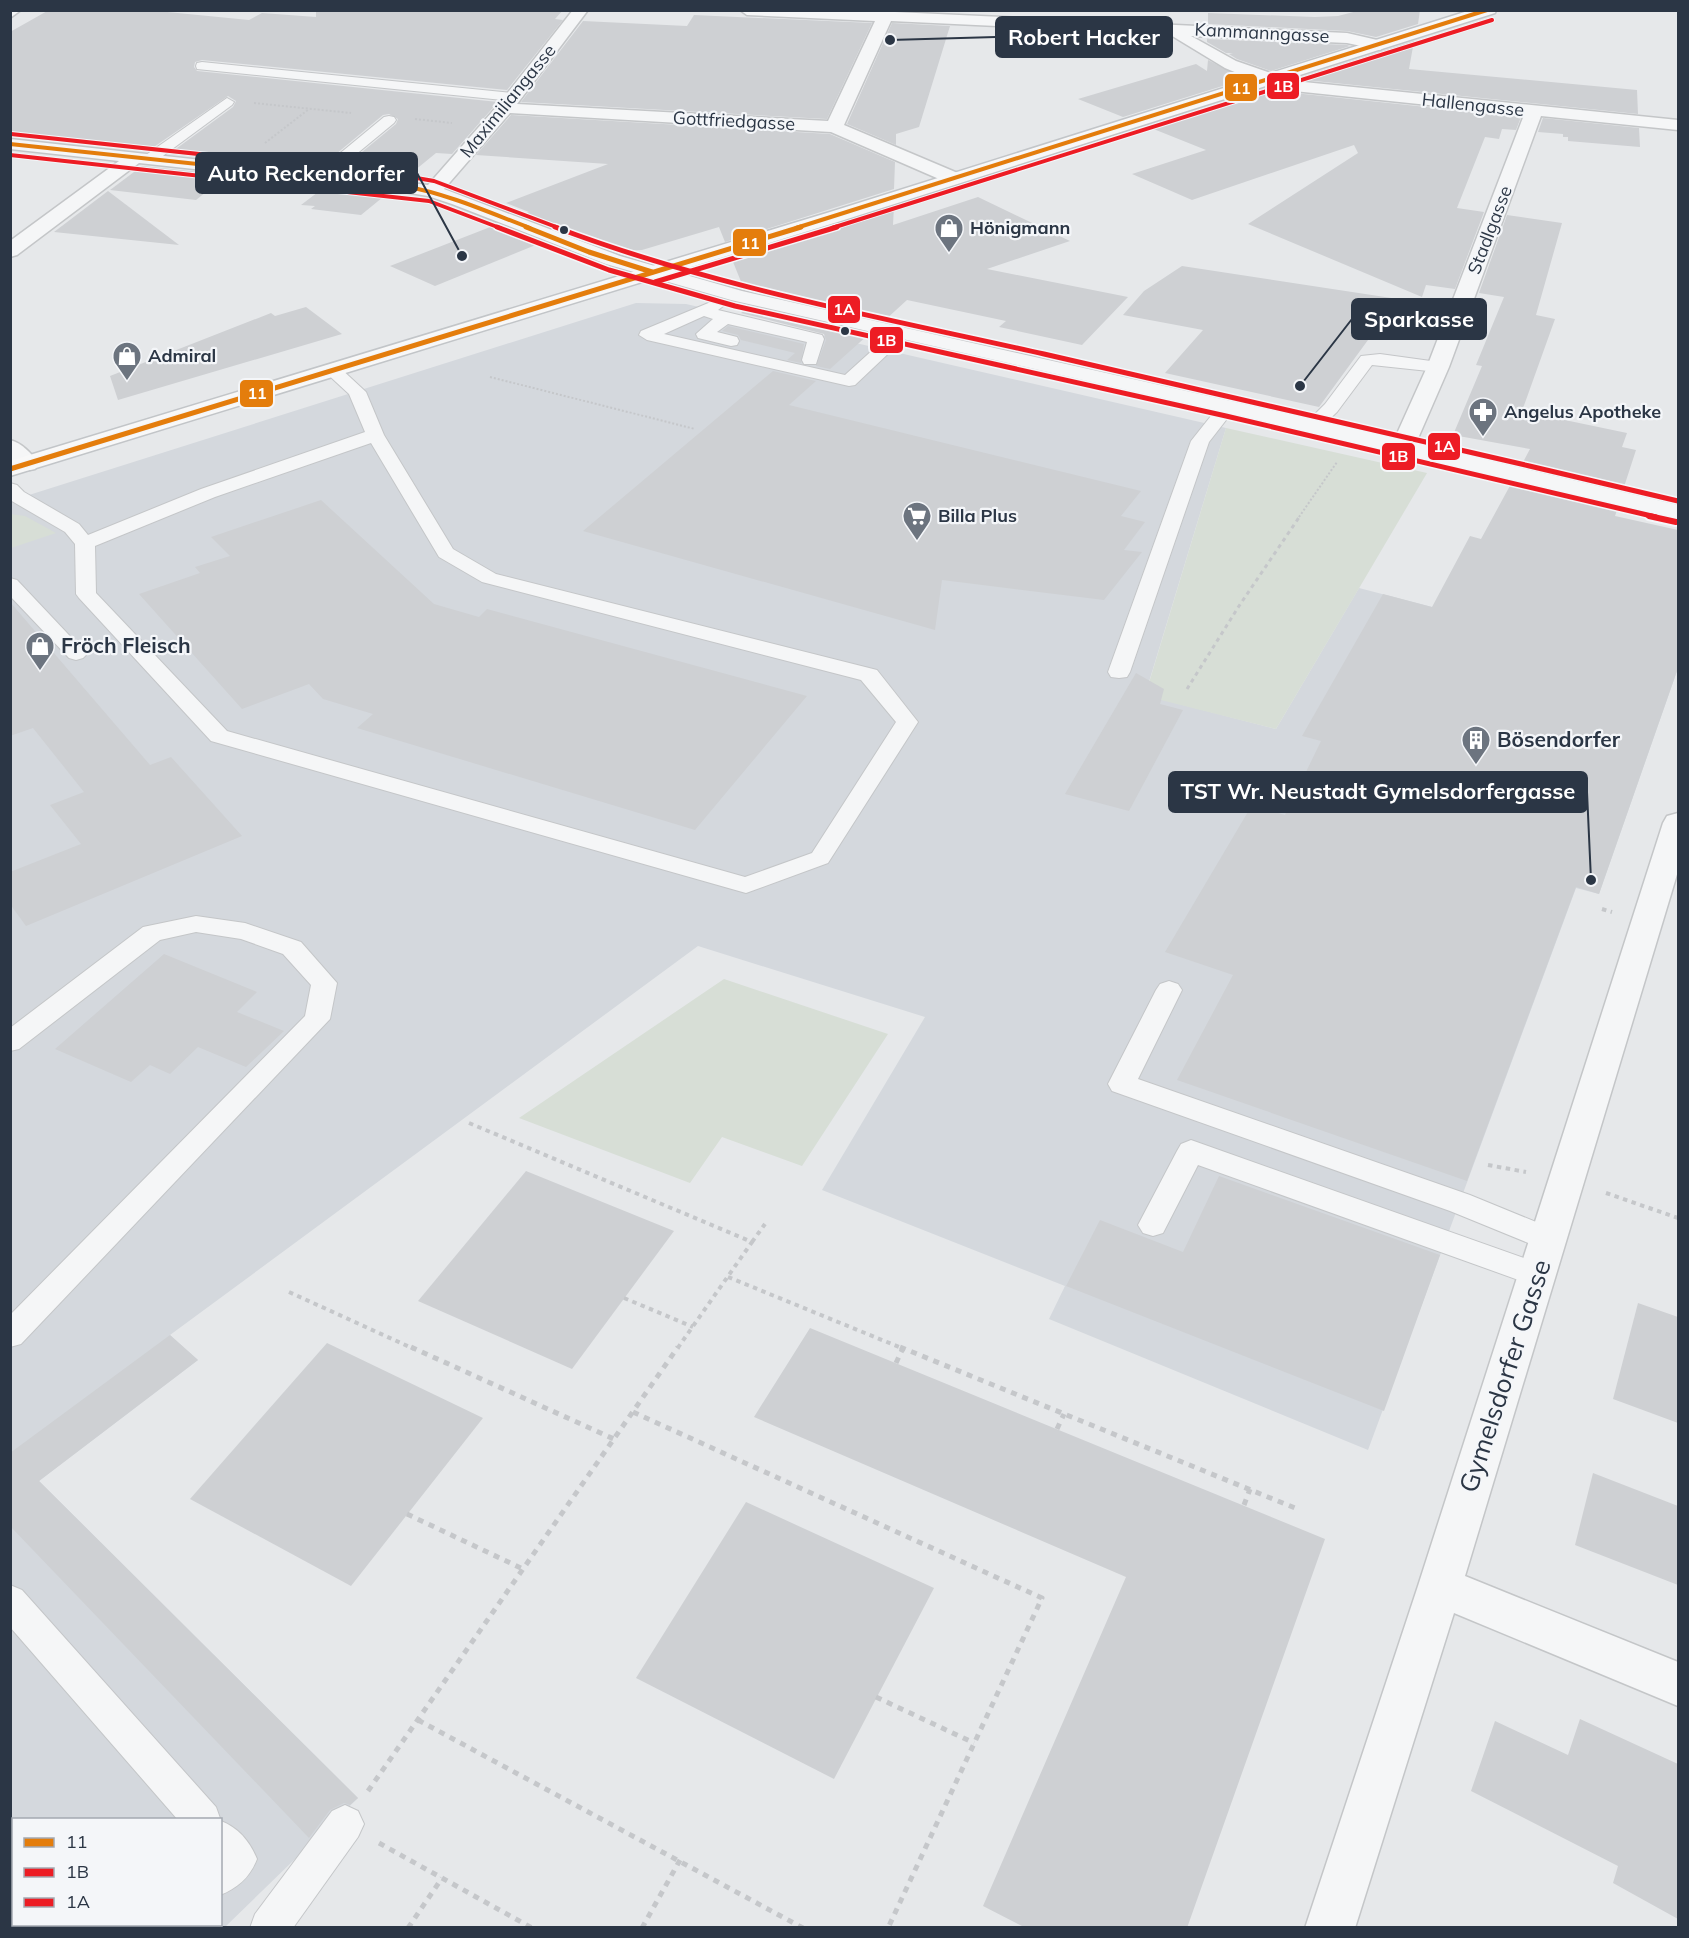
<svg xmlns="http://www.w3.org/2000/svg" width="1689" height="1938" font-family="Mulish,sans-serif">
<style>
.built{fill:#d4d8dd;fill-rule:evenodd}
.green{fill:#d7ded6}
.building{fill:#ced0d3}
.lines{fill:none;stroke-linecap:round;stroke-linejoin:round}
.service-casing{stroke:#c4c6c8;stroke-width:2}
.minor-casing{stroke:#c4c6c8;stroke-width:3}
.primary-casing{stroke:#c2c5c8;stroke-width:3}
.path-far3{stroke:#c5c7ca;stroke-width:2;stroke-dasharray:2 2;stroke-linecap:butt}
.path-far2{stroke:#c5c7ca;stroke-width:3;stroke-dasharray:4 4;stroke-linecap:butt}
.path-far1{stroke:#c5c7ca;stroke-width:4;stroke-dasharray:4.5 4.5;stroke-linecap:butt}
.path{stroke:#c5c7ca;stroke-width:5;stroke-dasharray:6 6;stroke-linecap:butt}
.service{fill:#f5f6f7;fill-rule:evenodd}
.minor{fill:#f5f6f7;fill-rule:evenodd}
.primary{fill:#f8f8f8;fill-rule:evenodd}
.bus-1-far1-casing{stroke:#f4f6f9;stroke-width:6}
.bus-1-casing{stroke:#f4f6f9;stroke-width:8}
.bus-2-far2-casing{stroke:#f4f6f9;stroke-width:6}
.bus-2-far1-casing{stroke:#f4f6f9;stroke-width:8}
.bus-2-casing{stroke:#f4f6f9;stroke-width:10}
.bus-3-far1-casing{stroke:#f4f6f9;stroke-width:6}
.bus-3-casing{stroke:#f4f6f9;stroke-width:8}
.bus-1-far1{stroke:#e47d0c;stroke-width:4}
.bus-1{stroke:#e47d0c;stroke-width:5}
.bus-2-far2{stroke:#ed1c24;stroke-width:4}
.bus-2-far1{stroke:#ed1c24;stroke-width:5}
.bus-2{stroke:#ed1c24;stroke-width:6}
.bus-3-far1{stroke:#ed1c24;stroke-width:4}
.bus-3{stroke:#ed1c24;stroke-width:5}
.bus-dot{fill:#2b3645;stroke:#f4f6f9;stroke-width:2}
.labels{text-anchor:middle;stroke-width:4.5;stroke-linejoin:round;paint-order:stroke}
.far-street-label{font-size:18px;fill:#2b3645;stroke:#f4f6f9}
.far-poi-label{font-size:18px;font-weight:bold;fill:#2b3645;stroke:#f4f6f9;text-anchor:start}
.poi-label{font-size:21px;font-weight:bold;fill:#2b3645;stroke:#f4f6f9;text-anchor:start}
.near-street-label{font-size:26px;fill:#2b3645;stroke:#f4f6f9}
.leader{fill:none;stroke:#2b3645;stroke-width:2}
.callout-dot{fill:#2b3645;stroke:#f4f6f9;stroke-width:2}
.callout{fill:#2b3645;stroke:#2b3645;stroke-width:2}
.callout-label{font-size:22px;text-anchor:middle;font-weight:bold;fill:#fff}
.line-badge{stroke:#f4f6f9;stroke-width:2}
.badge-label{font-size:16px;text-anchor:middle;font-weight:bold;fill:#fff}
</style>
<rect width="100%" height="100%" fill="#e6e8ea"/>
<path class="built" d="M636 303 686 304 1226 428 1145 695 1276 729 1359 588 1677 671 1599 894 1576 888 1368 1450 1049 1319 1065 1286 822 1190 925 1017 698 946 170 1335 198 1360 39 1481 358 1798 225 1927H11L10 501ZM14 1820H220V1924H14Z"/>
<g class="green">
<polygon points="1226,428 1427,473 1276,729 1145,696"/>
<polygon points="10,514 25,516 56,533 11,548"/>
<polygon points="724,979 888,1034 802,1166 722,1137 690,1183 519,1118"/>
</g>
<g class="building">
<polygon points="49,10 147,10 249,20 262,13 316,17 316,10 563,10 555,19 563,20 507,90 202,60 195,62 194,67 197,71 498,102 452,154 436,153 403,180 339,171 396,124 398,119 389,114 383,115 318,169 169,154 233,107 236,101 228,96 148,151 10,135 10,32"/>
<polygon points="1361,10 1420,10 1418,24 1376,37 1347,31 1208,24 1208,13 1315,17 1338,16"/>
<polygon points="694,15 872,23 827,119 521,102 583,21 687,26"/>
<polygon points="892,23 950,26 919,127 896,134 896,145 847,124"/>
<polygon points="1207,39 1347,45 1350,46 1271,71 1237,59 1229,54 1233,53 1226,53 1207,42"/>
<polygon points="1414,41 1409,69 1637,90 1638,114 1295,79"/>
<polygon points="1208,60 1245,79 1123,117 1078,99 1196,64 1207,71"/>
<polygon points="1270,87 1294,93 1521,117 1516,130 1502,129 1499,139 1485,137 1457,208 1484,212 1455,289 1426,285 1422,297 1248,224 1358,153 1354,145 1192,200 1132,174 1206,150 1146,126"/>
<polygon points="511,115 830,134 895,162 894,189 725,242 719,227 642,250 627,251 573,230 565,233 520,216 529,212 506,203 608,164 476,155"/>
<polygon points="1543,118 1639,128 1640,147 1568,141 1568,137 1563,137 1563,134 1538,132"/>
<polygon points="142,166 227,175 196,200 110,190"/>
<polygon points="326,186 388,193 361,215 311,209 315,206 301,205"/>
<polygon points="108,191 179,245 54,232"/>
<polygon points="978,197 1070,241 987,269 1128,297 1082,345 999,327 1006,321 907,300 884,321 744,289 731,257 894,206 893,225"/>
<polygon points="1507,215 1562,223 1536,315 1555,319 1522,411 1627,433 1622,447 1636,450 1623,490 1521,466 1530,449 1453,435 1482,366 1476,365 1504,297 1479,293"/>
<polygon points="498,224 543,242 435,286 390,266"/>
<polygon points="1182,266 1398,299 1319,407 1165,373 1203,330 1123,315 1144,291"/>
<polygon points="749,306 869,334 830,369 816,366 826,340 824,334 741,313"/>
<polygon points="306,307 342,334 118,400 110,376 271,313 275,316"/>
<polygon points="728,326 804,344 801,363 787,360 795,353 741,340 738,335 722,331"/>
<polygon points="773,371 816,381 789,405 1141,491 1121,516 1145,522 1124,550 1142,552 1104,600 942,580 935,630 583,531"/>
<polygon points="1512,482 1618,507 1615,516 1678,530 1678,668 1599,894 1576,887 1467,1181 1177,1080 1233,975 1165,952 1252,805 1285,815 1321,741 1302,736 1383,594 1432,607 1470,536 1481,539"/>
<polygon points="321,500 434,604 479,617 487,609 807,696 695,830 357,728 373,714 323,699 309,684 242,709 139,594 200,573 195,567 230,556 211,537"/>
<polygon points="10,602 150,765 171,757 242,836 26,926 10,904 10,872 81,844 50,805 84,792 33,728 10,736"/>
<polygon points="1136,673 1164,689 1160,704 1183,710 1129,811 1065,794"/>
<polygon points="164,954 257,992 237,1012 284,1031 246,1067 198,1047 170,1074 150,1065 131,1082 55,1049"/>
<polygon points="526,1171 674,1231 572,1369 418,1301"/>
<polygon points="1219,1176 1440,1255 1384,1411 1066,1286 1100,1220 1183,1252"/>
<polygon points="1638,1303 1678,1317 1678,1423 1613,1399"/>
<polygon points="810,1328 1325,1539 1187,1928 1026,1928 983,1906 1126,1577 754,1417"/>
<polygon points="170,1335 198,1360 39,1481 358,1798 350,1805 344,1803 330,1810 309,1838 10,1526 10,1453"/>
<polygon points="327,1343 483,1418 351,1586 190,1499"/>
<polygon points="1593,1473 1678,1506 1678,1585 1575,1545"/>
<polygon points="746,1502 934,1588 834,1779 636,1678"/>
<polygon points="1580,1719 1678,1764 1678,1919 1613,1883 1618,1866 1471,1791 1495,1721 1568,1755"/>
</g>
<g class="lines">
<g class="service-casing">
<g id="service">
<polygon points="202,62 513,93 520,97 513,101 197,69 196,66 197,63"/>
<polygon points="227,98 234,102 232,105 156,161 146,161 144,158 146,155"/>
<polygon points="389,116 394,117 396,120 394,123 325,180 315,180 313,177 315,174 384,117"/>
<polygon points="718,299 726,304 718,310 822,335 824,339 816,364 804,364 802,360 807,342 728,324 717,332 737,337 739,341 737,345 731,346 698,338 696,334 713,319 704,316 664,334 845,375 897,328 903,327 911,332 855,385 849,386 647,340 639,335 641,331"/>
<polygon points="1380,354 1438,362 1444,363 1447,367 1444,371 1438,372 1372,365 1337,412 1318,430 1306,430 1303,426 1325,404 1361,356"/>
<path d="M332 365 338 366 366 392 384 435 453 549 496 574 877 670 918 722 828 863 746 893 211 741 79 598 76 594 75 544 65 532 10 500V483L17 485 24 492 79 524 88 535 201 489 365 432 349 394 323 370 326 366ZM371 443 439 557 482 582 861 680 896 722 812 853 745 877 227 731 96 593 95 546 215 497Z"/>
<polygon points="1228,401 1234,402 1237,406 1209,442 1130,672 1127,677 1119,678 1111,677 1108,672 1191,441 1222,402"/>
<polygon points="10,578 17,580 83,650 87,654 83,658 76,660 69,658 10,596"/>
<polygon points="196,916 245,923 301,942 337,983 330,1019 21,1344 10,1347 10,1315 305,1016 311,985 283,954 241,939 196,932 160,940 19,1049 10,1051 10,1028 143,927"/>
<polygon points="1169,981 1178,984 1182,990 1138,1079 1470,1195 1558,1231 1563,1239 1558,1247 1548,1250 1538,1247 1450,1211 1112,1091 1108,1084 1156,990 1160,984"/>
<polygon points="1191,1140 1549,1267 1553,1275 1549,1283 1538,1287 1198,1165 1163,1233 1153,1236 1143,1233 1138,1225 1177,1151 1181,1144"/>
<path d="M10 1585 22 1590 216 1807 221 1821C239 1828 250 1842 257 1859 250 1877 238 1888 220 1895V1820H178L10 1627Z"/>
<polygon points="345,1805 358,1811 364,1824 358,1837 293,1928 250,1928 255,1914 332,1811"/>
<polygon points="149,1924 189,1924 188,1928 148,1928"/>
</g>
</g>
<g class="minor-casing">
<g id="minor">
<polygon points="10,10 21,10 10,18"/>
<path d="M573 10H588L517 104 828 121 875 21 747 15 740 10H896L895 12 1347 33 1386 42 1388 45 1380 50 1347 43 1191 36 1236 61 1294 81 1678 120V130L1541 116 1449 367 1416 443 1678 505V519L1228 413 731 300 606 264 452 204 428 196 404 192 139 163 17 255 10 257V241L119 161 10 149V139L428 185 499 104ZM891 21 1169 34 1225 68 1256 81 1294 91 1524 115 1427 367 1395 438 742 291 620 256 444 189 510 113 831 132 946 182H960L962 178 960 174 844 125Z"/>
<path d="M10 440C22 443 32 454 39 464L35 469C24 472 19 469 10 461Z"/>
<polygon points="1678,813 1678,871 1465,1576 1678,1662 1678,1706 1454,1613 1355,1928 1305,1928 1418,1586 1663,823 1667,816"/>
</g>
</g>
<g class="primary-casing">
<polygon id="primary" points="1471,10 1496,10 1495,13 844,220 10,476 10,461 830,212"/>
</g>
<g class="path-far3">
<polyline points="254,103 351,113"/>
<polyline points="415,119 452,123"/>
<polyline points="265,143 309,109"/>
<polyline points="490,377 695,429"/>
<polyline points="1299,517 1337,462"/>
</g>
<polyline class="path-far2" points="1187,689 1239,606 1300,516"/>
<g class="path-far1">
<polyline points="1602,909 1612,912"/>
<polyline points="469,1123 752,1242 677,1349"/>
<polyline points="1488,1165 1526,1172"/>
<polyline points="1606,1193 1678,1218"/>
<polyline points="752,1242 765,1224"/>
<polyline points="728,1277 904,1349"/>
<polyline points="289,1292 414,1349"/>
<polyline points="624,1298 693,1327"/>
</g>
<g class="path">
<polyline points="411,1347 614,1439"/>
<polyline points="900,1347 1295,1508"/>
<polyline points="896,1363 903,1348"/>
<polyline points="633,1412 1042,1598 888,1928"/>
<polyline points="1057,1429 1064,1414"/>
<polyline points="1244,1505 1250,1489"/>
<polyline points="407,1514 523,1569"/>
<polyline points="876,1697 974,1743"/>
<polyline points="418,1720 803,1928"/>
<polyline points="368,1791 678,1347"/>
<polyline points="379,1843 532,1928"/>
<polyline points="408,1928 442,1878"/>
<polyline points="642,1928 680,1860"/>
</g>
<use href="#service" class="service"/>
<use href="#minor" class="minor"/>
<use href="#primary" class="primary"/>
<g class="bus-1-far1-casing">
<g id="bus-1-far1">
<path d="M10 144 404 186C448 194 488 212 530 228"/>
<polyline points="796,228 1487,10"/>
</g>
</g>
<g class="bus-1-casing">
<g id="bus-1">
<polyline points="526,227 589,252 652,272"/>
<polyline points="10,469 801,227"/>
</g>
</g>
<g class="bus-2-far2-casing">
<g id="bus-2-far2">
<polyline points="10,155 429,201 500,228"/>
<polyline points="832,228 1492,20"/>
</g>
</g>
<g class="bus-2-far1-casing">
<g id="bus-2-far1">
<polyline points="497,227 609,270 735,306 1226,416 1656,517"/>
<polyline points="655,282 837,227"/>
</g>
</g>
<g class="bus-2-casing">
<polyline id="bus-2" points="1649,516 1676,522"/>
</g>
<g class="bus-3-far1-casing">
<polyline id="bus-3-far1" points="11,134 405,176 434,181 559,228"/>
</g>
<g class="bus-3-casing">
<path id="bus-3" d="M555 227C713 287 880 317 1044 354 1256 402 1467 451 1678 501"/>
</g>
<use href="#bus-1-far1" class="bus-1-far1"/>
<use href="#bus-1" class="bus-1"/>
<use href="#bus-2-far2" class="bus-2-far2"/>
<use href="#bus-2-far1" class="bus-2-far1"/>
<use href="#bus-2" class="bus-2"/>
<use href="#bus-3-far1" class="bus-3-far1"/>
<use href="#bus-3" class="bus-3"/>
</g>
<defs>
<g id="shop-pin" transform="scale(1.5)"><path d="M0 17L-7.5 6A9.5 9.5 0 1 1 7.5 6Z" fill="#6c747f" stroke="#f4f6f9"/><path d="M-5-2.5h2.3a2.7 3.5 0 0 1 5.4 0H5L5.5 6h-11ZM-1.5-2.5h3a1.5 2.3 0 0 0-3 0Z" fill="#fff"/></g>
<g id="pharmacy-pin" transform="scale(1.5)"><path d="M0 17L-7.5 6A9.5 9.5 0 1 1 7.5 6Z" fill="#6c747f" stroke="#f4f6f9"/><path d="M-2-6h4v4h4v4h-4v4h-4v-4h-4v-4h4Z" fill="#fff"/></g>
<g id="supermarket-pin" transform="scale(1.5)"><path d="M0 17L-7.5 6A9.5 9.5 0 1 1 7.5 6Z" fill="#6c747f" stroke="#f4f6f9"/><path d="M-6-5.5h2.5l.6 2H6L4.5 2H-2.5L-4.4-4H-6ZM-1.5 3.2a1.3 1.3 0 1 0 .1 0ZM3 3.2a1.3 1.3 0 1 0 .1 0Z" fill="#fff"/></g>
<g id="building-pin" transform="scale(1.5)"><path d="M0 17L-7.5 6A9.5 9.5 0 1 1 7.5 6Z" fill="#6c747f" stroke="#f4f6f9"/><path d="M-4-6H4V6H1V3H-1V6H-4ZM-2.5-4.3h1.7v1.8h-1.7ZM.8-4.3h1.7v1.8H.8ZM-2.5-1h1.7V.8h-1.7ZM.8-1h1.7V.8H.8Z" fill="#fff"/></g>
</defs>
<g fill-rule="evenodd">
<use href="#shop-pin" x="949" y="228"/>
<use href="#shop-pin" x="127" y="356"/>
<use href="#pharmacy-pin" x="1483" y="412"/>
<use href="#supermarket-pin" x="917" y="516"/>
<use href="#shop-pin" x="40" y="646"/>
<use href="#building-pin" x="1476" y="740"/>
</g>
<g class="bus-dot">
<circle cx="564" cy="230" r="5"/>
<circle cx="845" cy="331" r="5"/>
</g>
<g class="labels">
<g class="far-street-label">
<text transform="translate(1262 33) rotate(3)" y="6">Kammanngasse</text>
<text transform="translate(508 101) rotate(-51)" y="6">Maximiliangasse</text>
<text transform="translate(1473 105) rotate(6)" y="6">Hallengasse</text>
<text transform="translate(734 121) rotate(3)" y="6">Gottfriedgasse</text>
<text transform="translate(1490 230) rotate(-69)" y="6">Stadlgasse</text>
</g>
<g class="far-poi-label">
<text x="970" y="234">Hönigmann</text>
<text x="148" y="362">Admiral</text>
<text x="1504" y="418">Angelus Apotheke</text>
<text x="938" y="522">Billa Plus</text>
</g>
<g class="poi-label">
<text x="61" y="653">Fröch Fleisch</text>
<text x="1497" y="747">Bösendorfer</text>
</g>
<g class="near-street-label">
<text transform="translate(1505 1376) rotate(-72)" y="9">Gymelsdorfer Gasse</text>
</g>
</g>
<path class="leader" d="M890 40L996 37M462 256L417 173M1300 386L1352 319M1591 880L1587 792"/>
<g class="callout-dot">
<circle cx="890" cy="40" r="6"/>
<circle cx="462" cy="256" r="6"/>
<circle cx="1300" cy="386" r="6"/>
<circle cx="1591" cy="880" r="6"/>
</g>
<g class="callout">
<rect x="996" y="17" width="176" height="40" rx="6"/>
<rect x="196" y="153" width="221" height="40" rx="6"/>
<rect x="1352" y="299" width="134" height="40" rx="6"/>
<rect x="1169" y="772" width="418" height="40" rx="6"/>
</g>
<g class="callout-label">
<text x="1084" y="45">Robert Hacker</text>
<text x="306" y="181">Auto Reckendorfer</text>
<text x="1419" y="327">Sparkasse</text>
<text x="1378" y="799">TST Wr. Neustadt Gymelsdorfergasse</text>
</g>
<g class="line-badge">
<rect x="1266" y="72" width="34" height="28" rx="6" fill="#ed1c24"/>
<rect x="1224" y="73" width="34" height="29" rx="6" fill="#e47d0c"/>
<rect x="732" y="228" width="35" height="29" rx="6" fill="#e47d0c"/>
<rect x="827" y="295" width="34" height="29" rx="6" fill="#ed1c24"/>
<rect x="869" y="326" width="35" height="28" rx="6" fill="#ed1c24"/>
<rect x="239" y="379" width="35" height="29" rx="6" fill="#e47d0c"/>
<rect x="1427" y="432" width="34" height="29" rx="6" fill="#ed1c24"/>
<rect x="1381" y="442" width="35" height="29" rx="6" fill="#ed1c24"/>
</g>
<g class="badge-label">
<text x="1283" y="92">1B</text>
<text x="1241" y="94">11</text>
<text x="750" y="249">11</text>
<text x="844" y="315">1A</text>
<text x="886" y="346">1B</text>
<text x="257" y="399">11</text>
<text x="1444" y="452">1A</text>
<text x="1398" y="462">1B</text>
</g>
<rect width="1689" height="1938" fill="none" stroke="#2b3645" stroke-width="24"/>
<rect x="12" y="1818" width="210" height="108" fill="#f4f6f9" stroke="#a4a9b1" stroke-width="1.5"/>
<rect x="24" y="1838" width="30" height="9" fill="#e47d0c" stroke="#a4a9b1" stroke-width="1.5"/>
<text x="66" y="1848" font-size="18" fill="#2b3645">11</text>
<rect x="24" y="1868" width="30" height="9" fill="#ed1c24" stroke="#a4a9b1" stroke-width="1.5"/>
<text x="66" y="1878" font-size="18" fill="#2b3645">1B</text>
<rect x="24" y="1898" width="30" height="9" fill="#ed1c24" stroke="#a4a9b1" stroke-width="1.5"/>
<text x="66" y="1908" font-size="18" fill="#2b3645">1A</text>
</svg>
